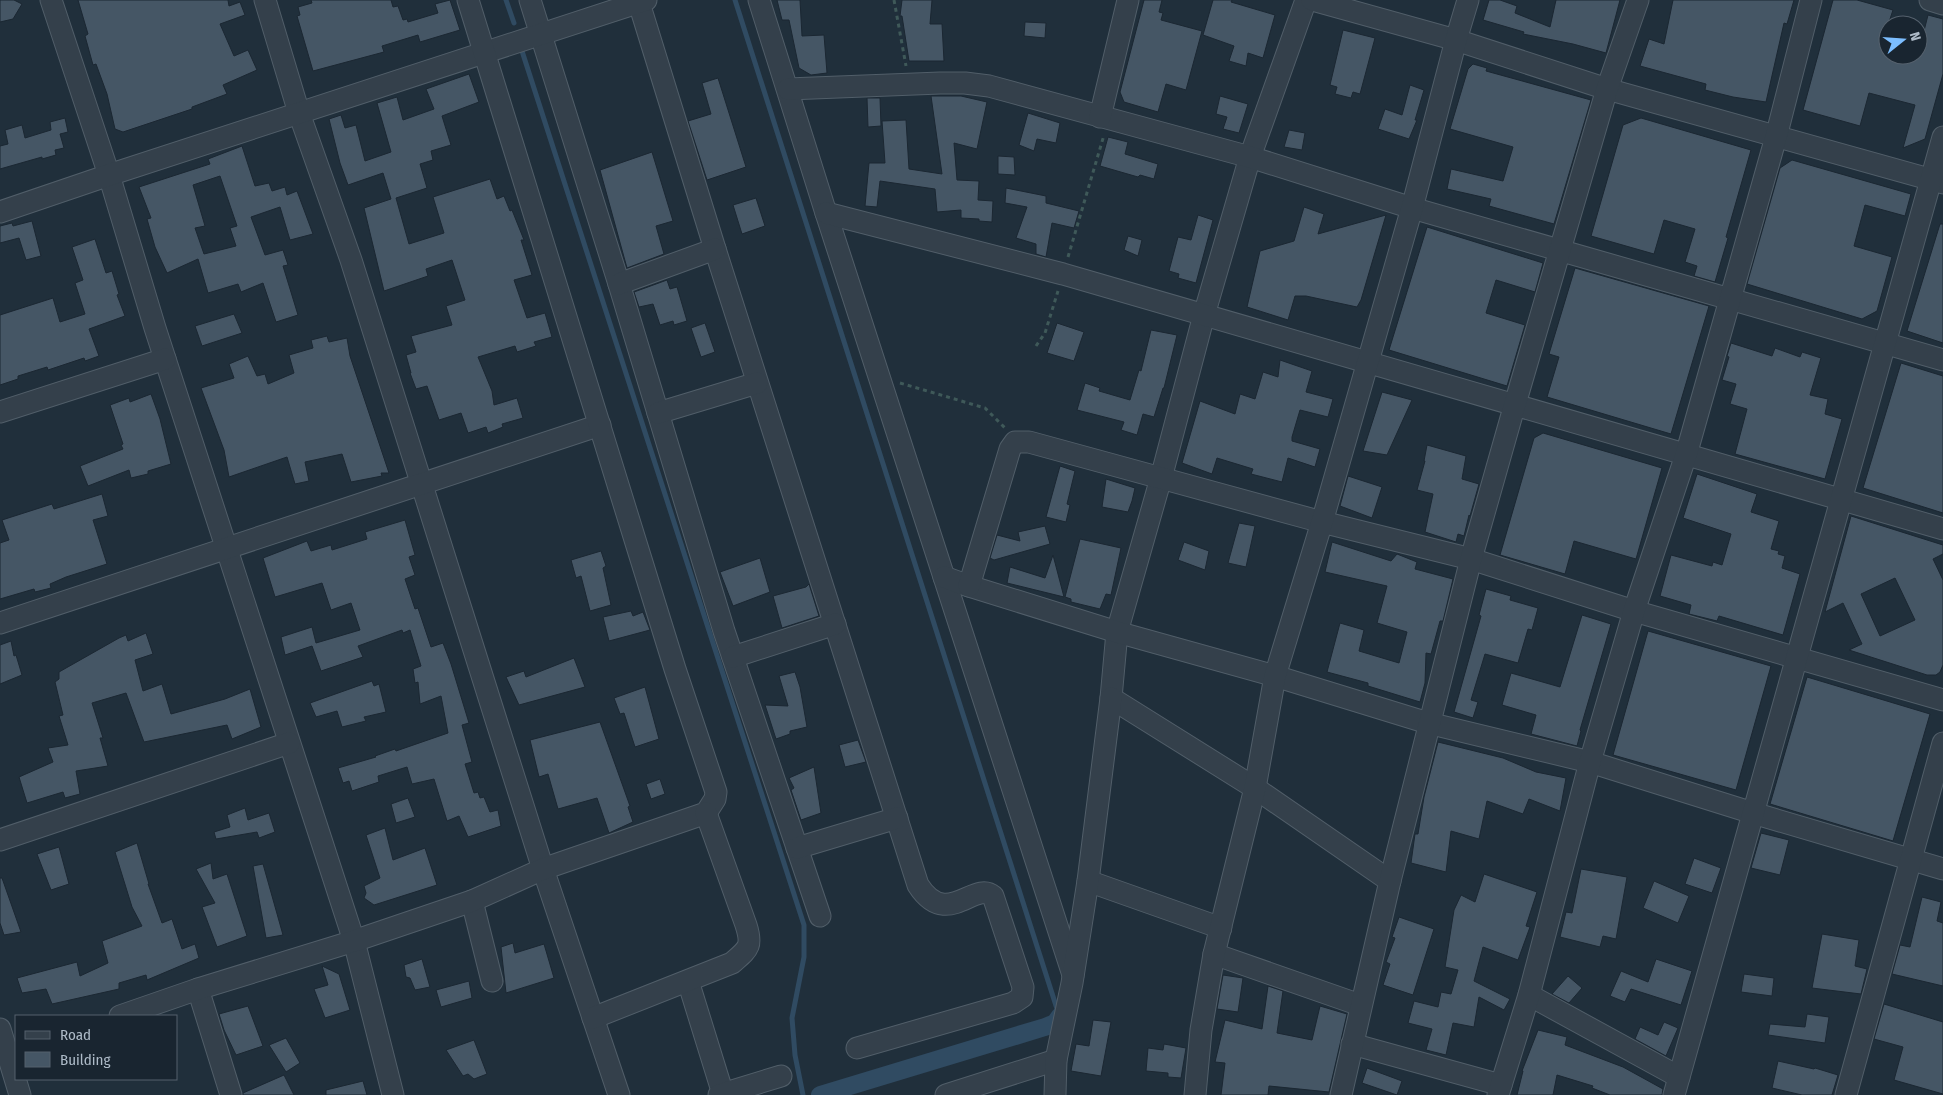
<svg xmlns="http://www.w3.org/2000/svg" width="1943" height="1095" font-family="'Fira Sans Condensed',sans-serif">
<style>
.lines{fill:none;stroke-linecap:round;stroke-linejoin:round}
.stream{stroke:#304b62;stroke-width:5}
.canal{stroke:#304b62;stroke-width:18}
.building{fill:#455665;stroke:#1b2732;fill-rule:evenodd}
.minor-casing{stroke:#515e69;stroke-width:23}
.path{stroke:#3f5959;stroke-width:3;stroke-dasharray:4 4;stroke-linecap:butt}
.minor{stroke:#34404b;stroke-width:21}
</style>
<rect width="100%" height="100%" fill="#202f3b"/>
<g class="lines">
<g class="stream">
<polyline points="506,0 514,23"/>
<polyline points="735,0 1058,1012"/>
<polyline points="522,51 804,925 804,957 792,1018 795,1055 803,1095"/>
</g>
<polyline class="canal" points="820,1095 1045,1027 1055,1023 1060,1016"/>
</g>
<g class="building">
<polygon points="0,0 14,0 22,4 13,19 0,22"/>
<polygon points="78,0 228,0 229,6 240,2 245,15 220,24 234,56 248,50 257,70 223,85 227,94 192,107 192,109 123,132 115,129 107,94 96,64 93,65 85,36 88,34"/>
<polygon points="311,0 391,0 393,7 398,6 403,20 407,19 408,22 438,13 435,4 450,0 460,30 420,42 418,35 382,46 384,52 313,71 297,16 300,15 298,7 312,3"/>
<polygon points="777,0 800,0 802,36 824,35 827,73 811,75 799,68 789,20 782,20"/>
<polygon points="902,0 932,0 930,24 942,24 944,61 909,61 902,16 900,16"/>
<polygon points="1144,0 1162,0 1159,12 1163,13 1161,20 1202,31 1186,90 1166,84 1158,112 1124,102 1120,92"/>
<polygon points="1213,0 1232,0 1231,2 1275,15 1263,58 1248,53 1246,66 1229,61 1234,46 1203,35"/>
<polygon points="1489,0 1500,0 1517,6 1515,13 1550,27 1556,0 1620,0 1606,53 1573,44 1523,34 1524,32 1483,20"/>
<polygon points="1673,0 1794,0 1787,24 1784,23 1766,102 1733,97 1705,90 1706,84 1640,66 1649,39 1664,44"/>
<polygon points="1833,0 1857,0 1893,10 1888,25 1888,55 1918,55 1928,15 1943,19 1943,74 1925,139 1903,148 1915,105 1869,93 1860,126 1803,110"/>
<polygon points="1025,22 1046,23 1045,38 1024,36"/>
<polygon points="1343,30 1375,38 1360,94 1353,92 1351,98 1335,94 1337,87 1330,85"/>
<polygon points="1473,64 1487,68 1486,71 1591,100 1554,224 1489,206 1491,199 1447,189 1451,169 1503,181 1513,147 1450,129 1468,69"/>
<polygon points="469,74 479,102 442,116 451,145 431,151 433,160 420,164 427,188 396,198 409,244 444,233 433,197 490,179 497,199 504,196 510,211 512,210 524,240 521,240 532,275 514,280 527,318 545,313 552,337 534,342 536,346 517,352 515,346 478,357 492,391 494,405 517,398 523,418 502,424 503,427 488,433 486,427 468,433 461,413 439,420 427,386 416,389 410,373 411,373 406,355 416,352 411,336 452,325 446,306 465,300 452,260 426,269 428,276 384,291 364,208 391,199 383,173 348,185 340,163 329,119 341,115 345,128 356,125 365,161 391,152 377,103 397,97 403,120 434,109 426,89"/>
<polygon points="718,78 746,167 707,180 688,121 711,114 702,83"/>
<polygon points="1410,85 1424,90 1415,120 1417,120 1409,139 1378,129 1385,109 1402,115"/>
<polygon points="931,96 961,96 987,102 977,149 954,143 957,180 979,181 978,200 993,201 992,222 979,221 979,219 961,218 961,210 937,212 935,189 880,181 877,207 865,206 869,163 885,163 882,121 906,120 909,169 942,174"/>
<polygon points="1220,96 1248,104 1239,133 1223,129 1227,117 1216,114"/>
<polygon points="867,98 880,98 881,126 868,127"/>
<polygon points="1028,113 1060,123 1056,143 1037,139 1034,151 1019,145"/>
<polygon points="65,118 68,132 60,134 64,148 55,150 56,155 42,159 42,157 0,169 0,146 8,144 5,130 22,125 25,138 51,130 50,122"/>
<polygon points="1641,118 1751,150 1726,237 1728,238 1715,282 1694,276 1697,266 1685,262 1695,229 1664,220 1654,254 1591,236 1623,125"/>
<polygon points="1289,130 1305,133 1302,150 1284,147"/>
<polygon points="1108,137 1128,142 1125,154 1158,164 1154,179 1140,175 1138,177 1100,166"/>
<path d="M242 146 255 186 269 183 272 191 285 187 287 195 297 191 313 234 290 240 280 207 251 217 265 255 283 250 288 265 283 266 298 315 276 322 263 283 241 292 238 284 208 293 198 259 167 273 155 247 147 219 151 218 139 187 210 164 208 159ZM220 176 237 226 230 228 236 246 204 254 195 228 205 226 193 185Z"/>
<polygon points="652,152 673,221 656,226 664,254 627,268 600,170"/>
<polygon points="998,156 1014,157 1015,175 998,174"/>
<polygon points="1792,160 1911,194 1905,216 1865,205 1854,246 1892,257 1877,311 1862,319 1747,284 1780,168"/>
<polygon points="1006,188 1046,196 1046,203 1079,211 1074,228 1052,223 1046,257 1036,254 1036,244 1016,238 1027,207 1005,203"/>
<polygon points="756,198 765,226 742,234 733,205"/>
<polygon points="1304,207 1324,214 1318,234 1386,215 1361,300 1357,307 1306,296 1295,296 1288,320 1247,307 1260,251 1294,241"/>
<polygon points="1198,215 1213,220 1196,283 1178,278 1179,274 1169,271 1178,237 1191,240"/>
<polygon points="32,221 41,256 26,260 19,238 0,243 0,226 12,223 13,226"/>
<polygon points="1940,224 1943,224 1943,343 1907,331"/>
<polygon points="1427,227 1543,263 1535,292 1496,280 1486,313 1525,325 1507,386 1389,350"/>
<polygon points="1128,236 1142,240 1138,256 1124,250"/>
<polygon points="95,239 106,273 112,271 119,294 117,295 125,316 89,329 99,356 85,361 84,358 48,370 47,367 18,376 18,379 0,385 0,315 53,298 60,322 85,314 75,283 83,280 72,247"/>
<polygon points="1575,268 1709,306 1671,434 1547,397 1559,357 1549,354"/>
<polygon points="667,280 670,289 677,287 687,321 674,325 673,321 660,325 653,304 639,307 634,292"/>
<polygon points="234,314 242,333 202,346 195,326"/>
<polygon points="705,323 715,352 701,357 691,328"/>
<polygon points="1057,323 1084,332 1074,361 1047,353"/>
<polygon points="1151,330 1177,335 1164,388 1163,388 1154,417 1143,414 1137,435 1121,430 1124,422 1077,410 1085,383 1100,388 1099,391 1130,400 1139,370 1141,371"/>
<polygon points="327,336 329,342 347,338 350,356 389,473 381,473 382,476 351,482 342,454 305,462 309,481 295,484 287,457 229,477 224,450 201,388 234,378 229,364 248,356 257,376 265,374 268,384 294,373 289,355 313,348 311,340"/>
<polygon points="1731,343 1772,356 1775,348 1800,357 1802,352 1821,358 1810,395 1828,399 1825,414 1842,419 1825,479 1735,454 1747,409 1730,404 1736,384 1722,380 1729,357 1727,356"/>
<polygon points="1280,360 1312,371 1306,392 1333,399 1328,417 1300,410 1292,437 1292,441 1320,449 1315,467 1288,458 1282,482 1251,474 1253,469 1217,458 1212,474 1182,463 1200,401 1235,414 1240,394 1255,399 1263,372 1278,377"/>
<polygon points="1901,363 1943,376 1943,513 1863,488"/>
<polygon points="1382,392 1412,400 1387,455 1363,451"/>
<polygon points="151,394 160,419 171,464 148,471 148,474 131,478 129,470 88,486 80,466 123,449 121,445 123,444 110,405 129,398 130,402"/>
<polygon points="1543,433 1662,468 1636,559 1574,541 1565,574 1500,555 1534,438"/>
<polygon points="1427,445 1466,456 1462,479 1479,484 1470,516 1469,515 1464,536 1458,534 1456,542 1425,532 1433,494 1417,490 1425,461 1424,461"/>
<polygon points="1060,466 1075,471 1067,504 1070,505 1066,522 1046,517"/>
<polygon points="1697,474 1757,494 1751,512 1779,521 1771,549 1779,551 1778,554 1785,556 1782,568 1800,574 1783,635 1719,616 1717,621 1689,614 1691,605 1660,596 1671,555 1712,566 1713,562 1722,565 1731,534 1683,518"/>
<polygon points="1348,476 1382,487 1372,518 1340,506"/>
<polygon points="1106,479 1135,488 1132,501 1128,512 1102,507"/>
<polygon points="102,494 108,516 93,520 107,564 66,577 50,584 51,588 35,592 34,589 0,599 0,543 9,540 2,520 52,504 54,509"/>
<path d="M1851 516 1943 545V554L1933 559 1943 580V665L1940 672 1936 675H1927L1849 650 1862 644 1843 603 1825 612ZM1895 578 1915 620 1880 636 1861 594Z"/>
<polygon points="405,520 415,555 409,557 415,575 405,579 415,609 418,608 431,647 443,643 451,664 469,723 462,725 472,762 465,764 474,793 478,792 480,798 484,797 490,812 498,810 501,826 468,837 459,816 447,821 434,779 412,784 407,767 378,776 379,782 352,791 349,781 343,783 338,768 376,757 375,756 395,749 396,751 448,733 441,696 420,704 418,682 415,683 413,669 421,666 410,630 403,633 402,630 358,646 363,657 321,671 312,646 285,655 281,637 312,627 316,643 360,630 351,603 331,610 322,583 275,597 263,558 307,541 311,551 331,545 332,550 367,539 365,532"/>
<polygon points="1239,523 1255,526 1246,567 1228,563"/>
<polygon points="1045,526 1050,544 994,560 990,558 997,535 1020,541 1018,532"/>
<polygon points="1080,539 1121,548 1111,595 1106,594 1100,609 1071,602 1071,599 1065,597"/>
<polygon points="1184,542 1209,551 1205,570 1178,560"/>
<polygon points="1332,542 1391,561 1397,554 1417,562 1415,569 1453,579 1443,621 1440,621 1431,654 1426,653 1425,683 1420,702 1368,686 1368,683 1327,672 1340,623 1364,630 1359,651 1399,663 1407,632 1377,623 1387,586 1325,572"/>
<polygon points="601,551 606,566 603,568 611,605 590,611 581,576 576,578 571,560"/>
<polygon points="1053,555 1064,597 1007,583 1010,567 1045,578"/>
<polygon points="760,558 770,592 733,606 720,572"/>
<polygon points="809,584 819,616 782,628 773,596 806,587"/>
<polygon points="1486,589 1511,596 1510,600 1538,608 1532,630 1528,629 1518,663 1485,654 1471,700 1478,702 1473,718 1454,712 1481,616 1479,615"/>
<polygon points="631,611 633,616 643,612 650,630 609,641 603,617"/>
<polygon points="1582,615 1611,624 1580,730 1581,731 1577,746 1531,734 1536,715 1502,705 1511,673 1560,687"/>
<polygon points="1648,631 1771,666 1736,790 1613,755"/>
<polygon points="146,633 153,654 135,660 143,691 162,684 171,714 225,699 250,689 261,727 232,739 227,725 144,742 126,693 92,703 103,738 100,738 108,766 76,771 80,794 65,798 63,792 27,803 19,777 53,762 48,748 68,745 59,716 63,715 55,682 59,679 59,672 119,638 126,635 128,641"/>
<polygon points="11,641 14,656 16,655 22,675 0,684 0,645"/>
<polygon points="574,658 585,687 519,705 506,677 524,671 526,677"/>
<polygon points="795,672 800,687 807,727 790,731 790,734 776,739 765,705 788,706 779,676"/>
<polygon points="1807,677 1930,714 1893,841 1770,804"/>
<polygon points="372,681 374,686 379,684 386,712 364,717 366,721 342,727 337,711 316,717 310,703"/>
<polygon points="645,687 659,739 635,747 624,713 620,714 614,698"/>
<polygon points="600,722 630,806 628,807 633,822 609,833 597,798 558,809 548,774 539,777 530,740"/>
<polygon points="858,740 866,762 845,767 839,745"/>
<polygon points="1438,742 1503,758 1536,772 1566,778 1560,811 1529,799 1523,814 1487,801 1479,839 1451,831 1446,872 1411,863 1415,834 1418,834 1424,797"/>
<polygon points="814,767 821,813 801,820 791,790 794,788 789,778"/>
<polygon points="660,779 665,794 651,799 646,784"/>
<polygon points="408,798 415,817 396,823 391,804"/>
<polygon points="245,808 248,820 269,813 275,832 259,838 257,832 216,839 214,832 230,827 227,815"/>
<polygon points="385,828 393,860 425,848 437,885 374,905 364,898 366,893 364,886 380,878 366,835"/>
<polygon points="1761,833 1789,840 1780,875 1751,868"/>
<polygon points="137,843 149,884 148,884 162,923 172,919 182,949 195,944 199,958 147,980 146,975 119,983 119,989 52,1004 46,989 22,993 17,978 77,962 80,976 108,963 102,941 142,926 132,907 115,852"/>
<polygon points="59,847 69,884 51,890 37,854"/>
<polygon points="1694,858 1721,868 1712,893 1685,884"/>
<polygon points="211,863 213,879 227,874 247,936 217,947 202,907 215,903 196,869"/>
<polygon points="263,864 283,935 266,938 253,866"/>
<polygon points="1581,869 1627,877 1616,939 1603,936 1600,947 1560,937 1566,912 1572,913"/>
<polygon points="1484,874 1537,892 1526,926 1530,927 1518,960 1483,947 1474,981 1510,999 1504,1010 1479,997 1474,1027 1453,1023 1446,1055 1426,1050 1432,1029 1408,1023 1414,1001 1438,1007 1441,992 1451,994 1458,970 1445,967 1454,910 1461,895 1475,902"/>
<polygon points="0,878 2,878 21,932 4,935 0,923"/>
<polygon points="1654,881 1689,896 1678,923 1643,908"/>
<polygon points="1922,897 1941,902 1937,921 1943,923 1943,986 1892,974 1900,945 1910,947"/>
<polygon points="1399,917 1434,929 1413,995 1383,985 1390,964 1386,962 1395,938 1392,937"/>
<polygon points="1822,934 1859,940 1855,966 1867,969 1861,994 1812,988"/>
<polygon points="513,943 515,953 544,944 554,978 506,993 501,947"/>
<polygon points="422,959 430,987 415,990 410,978 406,977 404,965"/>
<polygon points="1656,959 1692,971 1681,1005 1631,989 1625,1002 1610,996 1621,971 1648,982"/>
<polygon points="322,966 339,974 350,1010 325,1018 314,989 328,985"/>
<polygon points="1744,974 1774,978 1772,996 1741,992"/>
<polygon points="1223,975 1243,978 1238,1012 1217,1009"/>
<polygon points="1568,976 1582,988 1569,1003 1552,994"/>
<polygon points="469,981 472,998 441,1007 436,990"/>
<polygon points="1268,986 1283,991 1277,1033 1312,1040 1320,1006 1347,1014 1329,1092 1269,1086 1268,1095 1221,1095 1225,1063 1215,1062 1225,1020 1262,1029"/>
<polygon points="1884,1004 1943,1022 1943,1094 1894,1080 1903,1047 1874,1039"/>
<polygon points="248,1006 263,1046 236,1055 224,1030 219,1014"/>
<polygon points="1807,1014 1829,1017 1825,1043 1768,1035 1770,1024 1805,1027"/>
<polygon points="1093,1020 1111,1022 1101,1076 1071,1071 1076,1044 1089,1046"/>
<polygon points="1664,1022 1678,1028 1666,1056 1635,1039 1640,1027 1658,1035"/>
<polygon points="1538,1030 1567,1037 1565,1045 1623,1067 1663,1089 1662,1095 1610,1095 1592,1088 1593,1086 1557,1075 1553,1095 1517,1095 1523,1071 1522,1071"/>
<polygon points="286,1038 300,1063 286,1072 269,1045"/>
<polygon points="474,1040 487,1074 474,1079 468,1074 463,1076 446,1050"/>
<polygon points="1164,1044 1186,1048 1181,1078 1168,1077 1168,1073 1146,1071 1148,1048 1163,1050"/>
<polygon points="1778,1061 1814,1069 1815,1068 1838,1075 1832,1095 1802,1095 1772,1088"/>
<polygon points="1367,1068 1402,1081 1397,1095 1362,1083"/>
<polygon points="284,1075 294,1095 243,1095 243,1093"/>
<polygon points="363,1081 367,1095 326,1095 326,1090"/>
</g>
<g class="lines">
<g class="minor-casing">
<g id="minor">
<polyline points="51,0 109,175 155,328 354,941 393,1095"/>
<polyline points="265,0 299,113 351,260 543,869 619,1095"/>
<polyline points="530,0 619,284 724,631 820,916"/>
<polyline points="759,0 826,213 1073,975"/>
<polyline points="1306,0 1250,157 1204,315 1161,478 1117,632 1111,698 1255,788 1390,881"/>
<polyline points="1312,0 1456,40 1607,89 1943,183"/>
<polyline points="1930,0 1943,4"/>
<path d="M639 3 715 249 918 885C947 930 974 880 993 896L1023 987 1022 997 1013 1003 857 1048"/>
<polyline points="788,89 940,83 965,83 989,86 1250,157 1412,208 1943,360"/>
<polyline points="1100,117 1128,0"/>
<polyline points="0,212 109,175 646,0"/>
<polyline points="826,213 1063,274 1943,529"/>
<polyline points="619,284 715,249"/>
<polyline points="0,412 165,359"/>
<polyline points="658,413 757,383"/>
<polyline points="944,577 969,586 1117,632 1275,676 1428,723 1590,762 1753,813 1943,869"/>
<polyline points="969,586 1010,449 1015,442 1029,442 1322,522 1471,559 1634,611 1943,700"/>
<polyline points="0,623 600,425"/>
<polyline points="733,657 835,624"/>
<polyline points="0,840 289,743"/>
<polyline points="797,848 897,818"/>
<polyline points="1088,881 1221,928"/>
<polyline points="472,901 492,981"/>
<polyline points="1214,954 1360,1005"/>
<polyline points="688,981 723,1094"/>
<polyline points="198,989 231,1095"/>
<polyline points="1529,995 1679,1077"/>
<polyline points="120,1016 198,989 354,941 472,901 543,869 706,813 715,799 716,792 675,669 468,0"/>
<path d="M593 1018 732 963C748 949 753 947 746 925L706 813"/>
<polyline points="0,1029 20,1095"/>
<polyline points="1352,1044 1501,1085"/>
<polyline points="719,1095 781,1076"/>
<polyline points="946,1095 1056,1060"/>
<polyline points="1055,1095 1056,1060 1072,983 1088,881 1111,698"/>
<polyline points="1195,1095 1201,1030 1214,954 1255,788 1275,676 1322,522 1412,208 1456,40 1468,0"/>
<polyline points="1341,1095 1390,881 1471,559 1515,404 1607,89 1638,0"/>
<polyline points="1498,1095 1529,995 1590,762 1634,611 1686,455 1776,137 1811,0"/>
<polyline points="1674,1095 1943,137"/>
<polyline points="1846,1095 1943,743"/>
</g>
</g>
<g class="path">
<polyline points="894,0 906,66"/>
<polyline points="1068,257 1104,135"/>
<polyline points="1036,346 1045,333 1058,291"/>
<polyline points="900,383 985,408 1005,428"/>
</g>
<use href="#minor" class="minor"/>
</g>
<rect x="15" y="1015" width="162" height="65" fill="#192530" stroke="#55616d"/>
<rect x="25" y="1031" width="25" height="8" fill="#34404b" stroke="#55616d"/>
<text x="60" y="1040" font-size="15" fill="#aebbc8">Road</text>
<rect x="25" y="1052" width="25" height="15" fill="#455665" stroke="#55616d"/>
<text x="60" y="1065" font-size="15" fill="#aebbc8">Building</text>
<g transform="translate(1903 40) rotate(73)"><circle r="24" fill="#192530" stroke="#55616d"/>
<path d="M0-4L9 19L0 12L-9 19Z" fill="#7cbeff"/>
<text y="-8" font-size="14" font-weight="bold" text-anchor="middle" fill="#aebbc8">N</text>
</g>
</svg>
